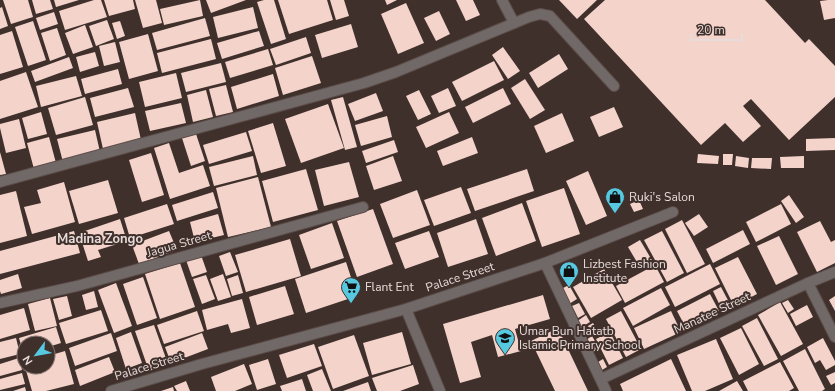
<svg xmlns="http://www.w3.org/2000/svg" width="835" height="391" font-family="'Nunito Sans',sans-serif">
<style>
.building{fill:#f4d3cb}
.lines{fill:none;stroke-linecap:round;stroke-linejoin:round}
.street-casing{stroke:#5b4c48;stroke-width:12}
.street{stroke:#716967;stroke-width:10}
.labels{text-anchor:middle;stroke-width:4;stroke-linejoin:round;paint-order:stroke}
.poi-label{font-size:12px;fill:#e7dcd9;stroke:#40302c;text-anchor:start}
.street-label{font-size:12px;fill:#e7dcd9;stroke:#40302c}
.neighbourhood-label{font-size:13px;font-weight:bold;fill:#e7dcd9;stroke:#40302c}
</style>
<rect width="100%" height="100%" fill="#40302c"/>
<g class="building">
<polygon points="3,0 28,0 33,17 11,24"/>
<polygon points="32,0 50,0 53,9 36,14"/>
<polygon points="54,0 79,0 56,7"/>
<polygon points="94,0 101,0 107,17 65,30 59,11"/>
<polygon points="104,0 133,0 135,9 109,16"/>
<polygon points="135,0 156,0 162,23 143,28"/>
<polygon points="200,0 203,16 164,25 160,9"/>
<polygon points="206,0 246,0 211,13"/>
<polygon points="264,0 274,0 286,39 271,44 257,2"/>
<polygon points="278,0 327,0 333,20 289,34"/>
<polygon points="330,0 344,0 349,16 336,20"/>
<polygon points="385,0 397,0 387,5"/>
<polygon points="456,0 473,0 480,15 466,21"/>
<polygon points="559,0 597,0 577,19"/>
<polygon points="605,0 765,0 805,43 809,39 835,66 835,97 789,140 751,99 743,106 761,126 743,142 725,123 701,145 584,19"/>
<polygon points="828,0 835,0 835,18 824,20 820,1"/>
<polygon points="406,3 424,43 398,54 381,14"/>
<polygon points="2,7 8,26 0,29 0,8"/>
<polygon points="253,7 258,28 218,38 213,17"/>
<polygon points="439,11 450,34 436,41 424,18"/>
<polygon points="54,12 58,24 40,30 36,18"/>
<polygon points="205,18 210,36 157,50 152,33"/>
<polygon points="107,20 114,39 96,46 89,26"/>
<polygon points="33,21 46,60 28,66 15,27"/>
<polygon points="120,21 125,36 117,39 112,23"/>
<polygon points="351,24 358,47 322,58 315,35"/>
<polygon points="85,25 93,47 73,54 65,33"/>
<polygon points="57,28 66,55 50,61 41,33"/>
<polygon points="12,31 23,67 0,74 0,35"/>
<polygon points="259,31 264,46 222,59 217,43"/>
<polygon points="148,34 158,71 129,79 119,42"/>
<polygon points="306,37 311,53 276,65 270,49"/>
<polygon points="211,39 216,59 162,73 157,53"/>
<polygon points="115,42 120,62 104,66 99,46"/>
<polygon points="503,47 520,71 508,79 492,55"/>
<polygon points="268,49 273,65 230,78 225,62"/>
<polygon points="95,52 99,66 80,72 76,57"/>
<polygon points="559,54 568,69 538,88 529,73"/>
<polygon points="312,56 321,83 283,95 275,68"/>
<polygon points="69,57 73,68 35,82 31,71"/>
<polygon points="494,61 504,80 462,101 452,82"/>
<polygon points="221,63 226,82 186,92 181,73"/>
<polygon points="118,69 122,84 85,94 81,79"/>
<polygon points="26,72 38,107 0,119 0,81"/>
<polygon points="176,73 182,98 145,107 139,82"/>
<polygon points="273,74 279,96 237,109 231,87"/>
<polygon points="76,76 82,96 41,107 36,86"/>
<polygon points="525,79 545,110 530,119 511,88"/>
<polygon points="226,85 233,112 216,116 209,89"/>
<polygon points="128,88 134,107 95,117 90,98"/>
<polygon points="448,88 456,106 439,113 431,96"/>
<polygon points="503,88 511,104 473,123 465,107"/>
<polygon points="206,90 213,117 193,122 187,95"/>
<polygon points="419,90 431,114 418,120 406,96"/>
<polygon points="376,93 383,111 355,121 348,104"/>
<polygon points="85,97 93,125 56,135 48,108"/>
<polygon points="343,97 357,147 345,150 331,100"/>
<polygon points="181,103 186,123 150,131 145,111"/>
<polygon points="328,104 344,148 301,163 285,119"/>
<polygon points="614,107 623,127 599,137 590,117"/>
<polygon points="41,112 47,134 28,139 22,118"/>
<polygon points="449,112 459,133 426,148 416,127"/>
<polygon points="135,113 141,140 103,149 97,122"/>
<polygon points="562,113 574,141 546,153 534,126"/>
<polygon points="387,116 392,137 361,146 355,125"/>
<polygon points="19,119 26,148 6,153 0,128 0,124"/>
<polygon points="273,123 286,166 261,173 248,131"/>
<polygon points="95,130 100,152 63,162 57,139"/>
<polygon points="246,132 252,151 209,164 203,145"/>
<polygon points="196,134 205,161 191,166 182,138"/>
<polygon points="49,137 56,163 34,169 27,143"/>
<polygon points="472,137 478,153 443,166 437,151"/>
<polygon points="835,138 835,150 806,151 806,139"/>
<polygon points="394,140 398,152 366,163 362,151"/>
<polygon points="169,143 179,173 203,165 210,186 170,199 154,148"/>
<polygon points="0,152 6,174 0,175"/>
<polygon points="151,153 164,195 142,202 129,160"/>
<polygon points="698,154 719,156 718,164 697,163"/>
<polygon points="723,154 733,154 732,165 723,165"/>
<polygon points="253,156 257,175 214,186 209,167"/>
<polygon points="393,156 402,181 374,190 366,166"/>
<polygon points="736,156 749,158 748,168 735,166"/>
<polygon points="804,156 804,168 781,168 780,157"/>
<polygon points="752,158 772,158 771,169 751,168"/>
<polygon points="349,162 359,197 324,206 315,170"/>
<polygon points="306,169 318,210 273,222 262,181"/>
<polygon points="527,169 534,191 475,211 467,189"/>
<polygon points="588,171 607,216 586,225 566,181"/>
<polygon points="258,177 271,227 228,237 216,188"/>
<polygon points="108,180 118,213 79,224 69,191"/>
<polygon points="64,182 75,222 32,234 24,207 41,203 37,190"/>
<polygon points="461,187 471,213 434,226 424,200"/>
<polygon points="564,188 580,234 542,247 526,201"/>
<polygon points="417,190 430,225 393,238 380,204"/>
<polygon points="16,191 27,236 0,243 0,195"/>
<polygon points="213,192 218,208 177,221 172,205"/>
<polygon points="789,195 804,217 796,223 781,201"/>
<polygon points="639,200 643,209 634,212 630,204"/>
<polygon points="522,203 536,241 496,256 482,218"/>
<polygon points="167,204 174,224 130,238 124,218"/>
<polygon points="781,204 791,224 756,242 746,222"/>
<polygon points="373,209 393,264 357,277 337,221"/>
<polygon points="218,214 224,235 195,242 190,222"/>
<polygon points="699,214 708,227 694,236 685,223"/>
<polygon points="120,219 127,241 98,250 101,257 88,261 79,233"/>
<polygon points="476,219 488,254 448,267 437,233"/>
<polygon points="682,220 705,264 687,273 665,229"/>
<polygon points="820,221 831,242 835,240 835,263 817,272 797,232"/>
<polygon points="332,223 344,258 311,269 299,235"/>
<polygon points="743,230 750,244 713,263 706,249"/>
<polygon points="74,231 80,253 0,274 0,251"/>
<polygon points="169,231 177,250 139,264 132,245"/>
<polygon points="429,231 439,257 405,269 395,243"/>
<polygon points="662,231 684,273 667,282 644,240"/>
<polygon points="779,236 798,274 776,285 757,246"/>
<polygon points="290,239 301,276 246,292 235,255"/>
<polygon points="640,240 653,262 641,269 628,247"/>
<polygon points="230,252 238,272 226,276 219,256"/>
<polygon points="201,255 207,272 192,277 186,260"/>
<polygon points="738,257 757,294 734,306 715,268"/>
<polygon points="346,262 357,296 306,313 295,279"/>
<polygon points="180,263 195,307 160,319 145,274"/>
<polygon points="710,264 720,284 675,307 665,287"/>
<polygon points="655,265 664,282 625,303 616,286"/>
<polygon points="604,269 622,300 591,318 573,287"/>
<polygon points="18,274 22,288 1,294 0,291 0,280"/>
<polygon points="223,274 231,297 218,301 210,279"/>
<polygon points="206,275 215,299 202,304 193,279"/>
<polygon points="238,275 243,293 232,296 227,279"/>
<polygon points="143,277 157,318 137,325 123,284"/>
<polygon points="116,283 132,326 114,333 98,290"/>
<polygon points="569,285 577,299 569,304 561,289"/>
<polygon points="285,286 294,314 257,325 249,297"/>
<polygon points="721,287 732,308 723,312 713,291"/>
<polygon points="661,288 670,305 633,326 623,308"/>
<polygon points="94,291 98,307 86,310 82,295"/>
<polygon points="710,294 719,311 686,328 677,311"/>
<polygon points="543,295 550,319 515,329 521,351 498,357 492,335 471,342 481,377 460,383 443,324"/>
<polygon points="67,296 72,316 59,320 53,299"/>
<polygon points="835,296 835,311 829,300"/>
<polygon points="50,298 57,326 35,331 28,304"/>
<polygon points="242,299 250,328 231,333 228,324 207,330 202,310"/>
<polygon points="788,300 794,309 788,313 782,303"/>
<polygon points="780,302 803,344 781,356 758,315"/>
<polygon points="579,303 585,314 578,318 572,306"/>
<polygon points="807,305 813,317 796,326 790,314"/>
<polygon points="24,308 30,330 0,339 0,315"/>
<polygon points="101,310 108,331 66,344 59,323"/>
<polygon points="197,311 204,331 164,344 157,325"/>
<polygon points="621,311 641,349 626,357 606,319"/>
<polygon points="671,311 681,332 644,349 634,328"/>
<polygon points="586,315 590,322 580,328 576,322"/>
<polygon points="757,318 778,359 764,366 742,326"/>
<polygon points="593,323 597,330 592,333 588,326"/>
<polygon points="154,325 168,364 149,371 135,331"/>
<polygon points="56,327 61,343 48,347 48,343 24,343 24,355 19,338"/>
<polygon points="558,328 588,391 555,391 531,341"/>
<polygon points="741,328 759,364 739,375 720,338"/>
<polygon points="131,332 142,363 126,369 116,338"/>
<polygon points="402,332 411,364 372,375 363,343"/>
<polygon points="610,332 623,358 609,365 596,339"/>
<polygon points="111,333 117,351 75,366 69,348"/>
<polygon points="202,333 208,349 171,363 165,347"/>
<polygon points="354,335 369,376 333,389 318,347"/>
<polygon points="592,336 599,348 593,352 586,340"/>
<polygon points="16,338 20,354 0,359 0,342"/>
<polygon points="823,338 835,361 835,365 826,370 820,360 815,363 807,347"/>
<polygon points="716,339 733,379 705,391 692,391 677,355"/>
<polygon points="314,344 322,366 287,378 279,355"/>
<polygon points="805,349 825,389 822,391 799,391 783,361"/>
<polygon points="65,351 74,384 46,391 32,391 25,367 48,367 48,356"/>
<polygon points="109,357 115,372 80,386 75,370"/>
<polygon points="19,358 22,370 0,376 0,364"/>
<polygon points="268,359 276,384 257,390 249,365"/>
<polygon points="603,359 607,367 602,370 598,362"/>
<polygon points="671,359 686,391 623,391 620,384"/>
<polygon points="780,362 794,388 789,391 748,391 743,381"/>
<polygon points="244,364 252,384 235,391 216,391 211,377"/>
<polygon points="413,365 419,384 400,391 377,391 372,378"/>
<polygon points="322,369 331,391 313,391 307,375"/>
<polygon points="835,372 835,383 831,385 826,376"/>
<polygon points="22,373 25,384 0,390 0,379"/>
<polygon points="302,379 306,391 282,391 280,386"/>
<polygon points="186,381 190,391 177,391 174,386"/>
<polygon points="737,381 743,391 719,391"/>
<polygon points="368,382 371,391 343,391"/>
<polygon points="25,387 26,391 13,391"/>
<polygon points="173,387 174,391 161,391"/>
</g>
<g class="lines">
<g class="street-casing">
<g id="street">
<polyline points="502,0 514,23"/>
<polyline points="0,182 364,83 396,72 529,17 540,14 550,16 614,86"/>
<polyline points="545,263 606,391"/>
<polyline points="808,283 835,337"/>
<polyline points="0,303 77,286 363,207"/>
<polyline points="406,309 440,391"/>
<polyline points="601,379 808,283 835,272"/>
<polyline points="111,391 202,364 406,309 545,263 673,212"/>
</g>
</g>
<use href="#street" class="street"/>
</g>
<defs>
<g id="shop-pin" transform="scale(1)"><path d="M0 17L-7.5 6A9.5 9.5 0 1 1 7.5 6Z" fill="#56c9e1" stroke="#40302c"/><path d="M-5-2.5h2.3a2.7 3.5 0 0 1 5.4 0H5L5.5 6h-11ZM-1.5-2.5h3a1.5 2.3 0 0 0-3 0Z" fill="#111"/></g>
<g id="supermarket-pin" transform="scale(1)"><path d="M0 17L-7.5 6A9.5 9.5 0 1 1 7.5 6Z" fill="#56c9e1" stroke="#40302c"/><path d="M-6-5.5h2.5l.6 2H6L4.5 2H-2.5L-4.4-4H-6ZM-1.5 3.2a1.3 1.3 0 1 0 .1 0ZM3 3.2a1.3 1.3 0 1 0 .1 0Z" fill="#111"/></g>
<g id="school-pin" transform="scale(1)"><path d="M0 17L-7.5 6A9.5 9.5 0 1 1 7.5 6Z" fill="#56c9e1" stroke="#40302c"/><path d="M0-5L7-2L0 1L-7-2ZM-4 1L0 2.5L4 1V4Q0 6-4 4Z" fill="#111"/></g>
</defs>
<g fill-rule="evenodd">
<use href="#shop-pin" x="615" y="197"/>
<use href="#shop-pin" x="569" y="271"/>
<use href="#supermarket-pin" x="351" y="287"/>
<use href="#school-pin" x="505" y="338"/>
</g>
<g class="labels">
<g class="poi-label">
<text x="629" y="201">Ruki's Salon</text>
<text x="583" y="268">Lizbest Fashion<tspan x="583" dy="14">Institute</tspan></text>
<text x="365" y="291">Flant Ent</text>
<text x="519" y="335">Umar Bun Hatatb<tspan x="519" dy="14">Islamic Primary School</tspan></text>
</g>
<g class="street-label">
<text transform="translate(179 244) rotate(-16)" y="4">Jagua Street</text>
<text transform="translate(460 277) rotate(-18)" y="4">Palace Street</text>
<text transform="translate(712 313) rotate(-25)" y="4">Manatee Street</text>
<text transform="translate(149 366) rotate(-17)" y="4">Palace Street</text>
</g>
<g class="neighbourhood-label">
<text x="100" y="243">Madina Zongo</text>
</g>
</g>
<g transform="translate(36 355) rotate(238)"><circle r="19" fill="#40302c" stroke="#837571"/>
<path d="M0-3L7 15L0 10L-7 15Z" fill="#56c9e1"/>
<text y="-6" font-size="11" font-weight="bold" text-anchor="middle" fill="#e7dcd9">N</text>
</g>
<path d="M691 34v6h51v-6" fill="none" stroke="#e7dcd9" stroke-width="2"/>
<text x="697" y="34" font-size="12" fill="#e7dcd9" stroke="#40302c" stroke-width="3" paint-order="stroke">20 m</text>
</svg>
